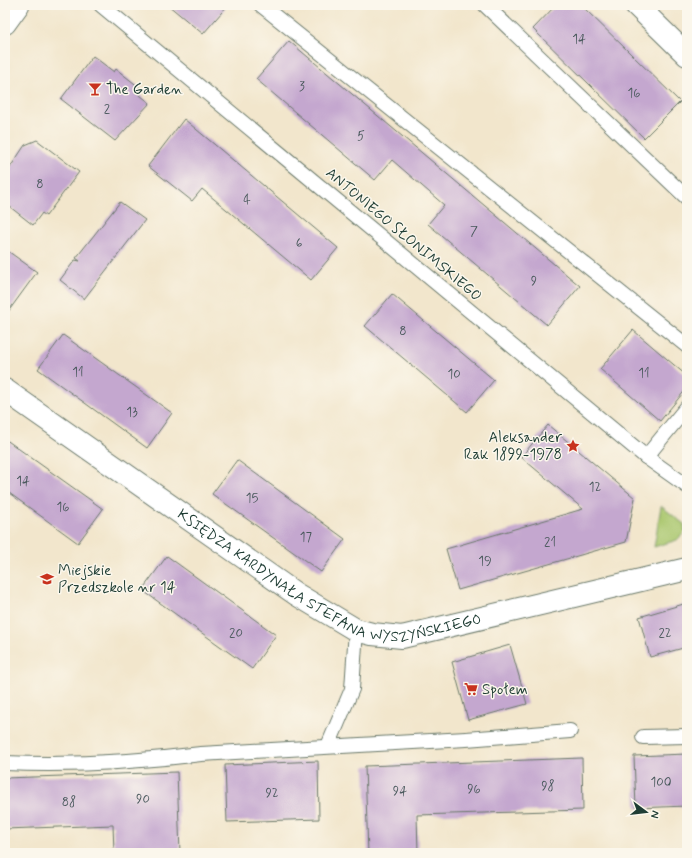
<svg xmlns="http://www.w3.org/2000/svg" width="692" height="858" font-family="Mynerve,sans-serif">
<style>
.green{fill:#aac76e;stroke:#648251}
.building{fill:#c4a7cf}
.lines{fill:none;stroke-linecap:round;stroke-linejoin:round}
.service-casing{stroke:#697869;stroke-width:16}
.minor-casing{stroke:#697869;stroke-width:24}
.service{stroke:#fff;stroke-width:14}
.minor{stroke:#fff;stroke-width:22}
.labels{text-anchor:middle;stroke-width:3;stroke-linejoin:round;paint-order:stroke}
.number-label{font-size:13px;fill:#48585b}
.poi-label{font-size:15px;fill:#1f3d34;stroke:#fbf7ec;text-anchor:start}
.street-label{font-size:15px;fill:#1f3d34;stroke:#fbf7ec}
</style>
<rect width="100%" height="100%" fill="#fbf7ec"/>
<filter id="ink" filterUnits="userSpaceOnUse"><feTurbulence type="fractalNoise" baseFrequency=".025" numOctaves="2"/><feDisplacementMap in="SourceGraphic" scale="8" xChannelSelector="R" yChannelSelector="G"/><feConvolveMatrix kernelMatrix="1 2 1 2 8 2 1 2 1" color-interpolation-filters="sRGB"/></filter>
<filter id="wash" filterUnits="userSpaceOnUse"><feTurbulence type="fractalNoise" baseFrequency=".012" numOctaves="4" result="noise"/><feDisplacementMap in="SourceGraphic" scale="16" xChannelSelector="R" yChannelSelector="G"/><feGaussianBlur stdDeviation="0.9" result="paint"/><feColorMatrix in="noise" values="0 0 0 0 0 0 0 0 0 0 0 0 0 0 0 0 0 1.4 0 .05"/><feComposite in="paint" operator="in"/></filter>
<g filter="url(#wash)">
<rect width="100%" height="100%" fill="#f2e6cc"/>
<polygon class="green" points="661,506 684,524 685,532 677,540 654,547"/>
<g id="blocks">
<g class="building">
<polygon points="168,5 228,5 203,34"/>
<polygon points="556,5 581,5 680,102 644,138 533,29"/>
<polygon points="289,41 580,286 547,325 428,224 444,205 392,160 375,180 256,79"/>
<polygon points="93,56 114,72 116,69 139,87 136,92 150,103 115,141 61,99"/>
<polygon points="184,119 338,248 311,280 202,189 192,201 148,166"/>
<polygon points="37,140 79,172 46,216 42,213 33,225 5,203 5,175 25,145"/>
<polygon points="120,202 145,220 84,299 60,280 75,260 80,261 76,258"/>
<polygon points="5,249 37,272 5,316"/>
<polygon points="392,294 494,380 467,412 365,326"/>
<polygon points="633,330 687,376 687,388 660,421 600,369"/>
<polygon points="63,335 172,413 147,448 38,369"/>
<polygon points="548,425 635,498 626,542 458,590 446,549 583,509 521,457"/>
<polygon points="5,439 103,509 78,543 5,490"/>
<polygon points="237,460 345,539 321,572 212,494"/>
<polygon points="167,556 276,635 252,669 142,590"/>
<polygon points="687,603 687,647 650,657 639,617"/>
<polygon points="510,645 527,704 468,720 452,662"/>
<polygon points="687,754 687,806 636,808 634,756"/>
<polygon points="582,758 583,810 417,815 418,853 368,853 365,766"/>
<polygon points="318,761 319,819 227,822 225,765"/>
<polygon points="177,772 180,853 114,853 113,825 5,829 5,778"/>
</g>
</g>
</g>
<g filter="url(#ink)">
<use href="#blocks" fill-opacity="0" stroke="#697869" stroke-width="1"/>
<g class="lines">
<g class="service-casing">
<g id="service">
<polyline points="101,5 646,457 687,486"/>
<polyline points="261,5 687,346"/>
<polyline points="485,5 687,198"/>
<polyline points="646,457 687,407"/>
<polyline points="643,737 687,736"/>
<polyline points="328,746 352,689 356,630"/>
<path d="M5 763C70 766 136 762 201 754L466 739 570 731"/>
</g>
</g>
<g class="minor-casing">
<g id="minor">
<polyline points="636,5 687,55"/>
<polyline points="5,23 18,5"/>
<path id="s1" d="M5 390 296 594 356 630 372 634 402 637 687 569"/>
</g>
</g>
<use href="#service" class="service"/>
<use href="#minor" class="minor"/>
</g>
</g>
<defs>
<g id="bar-bare" transform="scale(1.08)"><path d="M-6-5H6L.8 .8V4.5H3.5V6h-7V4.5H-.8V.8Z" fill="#c8321e" stroke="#fbf7ec" stroke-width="2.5" paint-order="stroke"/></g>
<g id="sight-bare" transform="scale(1.08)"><path d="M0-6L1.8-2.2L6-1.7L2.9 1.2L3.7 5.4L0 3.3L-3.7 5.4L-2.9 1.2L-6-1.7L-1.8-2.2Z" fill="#c8321e" stroke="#fbf7ec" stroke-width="2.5" paint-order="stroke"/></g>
<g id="school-bare" transform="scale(1.08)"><path d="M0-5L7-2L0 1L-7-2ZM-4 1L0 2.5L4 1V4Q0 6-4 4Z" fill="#c8321e" stroke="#fbf7ec" stroke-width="2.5" paint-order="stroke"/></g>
<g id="supermarket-bare" transform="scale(1.08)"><path d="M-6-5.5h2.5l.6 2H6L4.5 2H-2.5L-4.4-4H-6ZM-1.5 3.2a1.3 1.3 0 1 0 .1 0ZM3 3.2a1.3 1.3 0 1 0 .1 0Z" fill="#c8321e" stroke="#fbf7ec" stroke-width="2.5" paint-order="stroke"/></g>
</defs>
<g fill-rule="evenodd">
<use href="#bar-bare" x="95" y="89"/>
<use href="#sight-bare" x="573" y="446"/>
<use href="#school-bare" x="47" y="579"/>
<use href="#supermarket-bare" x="471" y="689"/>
</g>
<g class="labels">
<g class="number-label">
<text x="579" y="43">14</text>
<text x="302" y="90">3</text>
<text x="634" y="97">16</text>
<text x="107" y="113">2</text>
<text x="361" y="140">5</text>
<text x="40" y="188">8</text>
<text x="247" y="204">4</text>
<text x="474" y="235">7</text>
<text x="299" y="247">6</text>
<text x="534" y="285">9</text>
<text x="403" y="335">8</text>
<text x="78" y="376">11</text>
<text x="644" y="377">11</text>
<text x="454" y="378">10</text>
<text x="132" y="416">13</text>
<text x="23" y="485">14</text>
<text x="595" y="491">12</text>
<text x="252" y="502">15</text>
<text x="63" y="511">16</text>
<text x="306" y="541">17</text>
<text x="550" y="546">21</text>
<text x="485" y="565">19</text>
<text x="236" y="637">20</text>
<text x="665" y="637">22</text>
<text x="661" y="786">100</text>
<text x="548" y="790">98</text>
<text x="474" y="793">96</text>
<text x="400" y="795">94</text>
<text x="272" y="797">92</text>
<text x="143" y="803">90</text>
<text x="69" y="806">88</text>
</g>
<g class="poi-label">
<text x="106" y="94">The Garden</text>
<text x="562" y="442" text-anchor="end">Aleksander<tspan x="562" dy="17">Rak 1899-1978</tspan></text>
<text x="58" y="575">Miejskie<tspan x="58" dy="17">Przedszkole nr 14</tspan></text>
<text x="482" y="694">Społem</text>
</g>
<g class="street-label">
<text transform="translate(404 234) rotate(40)" y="5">ANTONIEGO SŁONIMSKIEGO</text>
<text dy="5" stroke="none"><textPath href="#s1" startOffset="383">KSIĘDZA KARDYNAŁA STEFANA WYSZYŃSKIEGO</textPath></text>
</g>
</g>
<rect width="692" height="858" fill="none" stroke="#fbf7ec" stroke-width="20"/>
<g transform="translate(646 812) rotate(105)" stroke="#fbf7ec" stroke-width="3" paint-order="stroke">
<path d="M0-3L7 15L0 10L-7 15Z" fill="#1f3d34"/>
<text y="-6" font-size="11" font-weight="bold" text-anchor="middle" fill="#1f3d34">N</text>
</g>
</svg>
